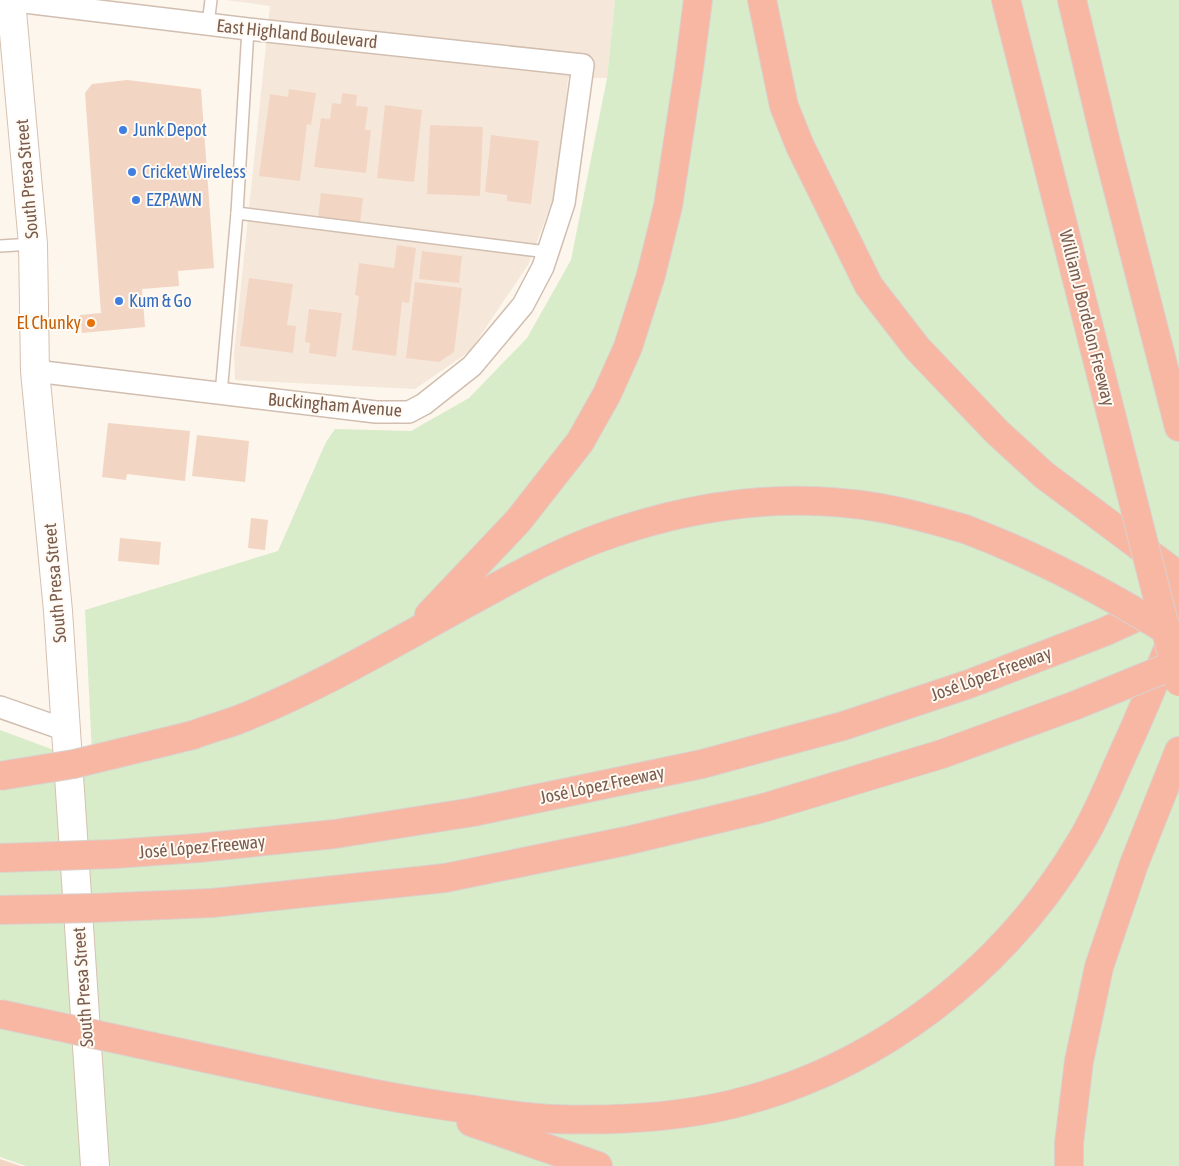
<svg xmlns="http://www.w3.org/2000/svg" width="1179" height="1166" font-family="'Asap Condensed',sans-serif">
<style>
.residential{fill:#f5e8da}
.green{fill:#d8ecc9}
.building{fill:#f3d5c3}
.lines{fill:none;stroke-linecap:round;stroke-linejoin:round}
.lane-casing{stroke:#d1beb0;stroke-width:14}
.street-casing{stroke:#d1beb0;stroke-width:24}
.secondary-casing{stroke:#d6c0b0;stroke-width:30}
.highway-casing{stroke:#dad1cd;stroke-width:30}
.lane{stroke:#fff;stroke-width:11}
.street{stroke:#fff;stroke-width:21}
.secondary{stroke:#fff;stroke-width:28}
.highway{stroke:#f7b7a3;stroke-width:28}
.highway-bridge-casing{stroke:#dad1cd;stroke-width:30;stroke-linecap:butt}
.highway-bridge{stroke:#f7b7a3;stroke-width:28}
.shop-dot{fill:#3f7fe0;stroke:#fffaf3;stroke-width:2}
.food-dot{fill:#e8710a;stroke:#fffaf3;stroke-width:2}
.labels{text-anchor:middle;stroke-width:4;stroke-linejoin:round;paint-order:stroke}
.street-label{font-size:18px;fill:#7a5c4d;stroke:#fffaf3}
.shop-label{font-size:18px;fill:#366cbe;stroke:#fffaf3;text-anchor:start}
.food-label{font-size:18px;fill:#c56008;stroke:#fffaf3;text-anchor:end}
</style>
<rect width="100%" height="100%" fill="#fdf6ec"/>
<polygon class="residential" points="226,0 615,0 607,78 568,78 558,186 528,265 470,351 415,389 235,380 234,353 270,6"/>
<polygon class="green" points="615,0 1179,0 1179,1166 26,1166 0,1157 0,730 54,750 92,754 85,610 278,551 326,442 335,429 411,431 469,398 527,338 571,260 607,78"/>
<g class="building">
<polygon points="127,80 201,89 214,268 178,271 179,286 142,289 145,327 82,333 80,315 101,313 85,93 92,84"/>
<polygon points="289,89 316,93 311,125 307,124 300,181 259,176 270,94 288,97"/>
<polygon points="342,93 357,95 356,106 368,107 365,130 371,130 366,173 314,167 321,118 330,119 332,103 341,104"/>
<polygon points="385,105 422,110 414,182 377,178"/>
<polygon points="430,125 483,127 480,196 427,194"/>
<polygon points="491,135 539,141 531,204 507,201 507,195 485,192"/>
<polygon points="321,193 363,198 360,223 318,218"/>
<polygon points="397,245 416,248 409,303 402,302 396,356 352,350 359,296 355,295 359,263 394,268"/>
<polygon points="422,251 462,256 459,283 419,279"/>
<polygon points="249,278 293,284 287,325 296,326 293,353 240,346"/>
<polygon points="415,282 462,288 454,352 439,362 406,358"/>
<polygon points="309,309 342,313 336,357 309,353 310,343 305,342"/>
<polygon points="108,423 190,431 185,481 127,474 126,480 102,477"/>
<polygon points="197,435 249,441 245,482 192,476"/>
<polygon points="251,518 268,520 265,550 248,548"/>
<polygon points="120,538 161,542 159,565 118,561"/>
<polygon points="0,1159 21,1166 0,1166"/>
</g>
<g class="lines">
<g class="lane-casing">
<g id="lane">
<polyline points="208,24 211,0"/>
<polyline points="237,213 547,252"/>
<polyline points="0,246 33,244"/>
<polyline points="221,394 237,213 248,29"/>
</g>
</g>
<g class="street-casing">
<g id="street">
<polyline points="8,0 248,29 583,65 564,203 543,267 523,305 472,366 424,404 409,412 376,412 35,371"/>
<polyline points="0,707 66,730"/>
</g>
</g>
<g class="secondary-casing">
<polyline id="secondary" points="11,0 33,244 35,371 58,611 95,1166"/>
</g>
<g class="highway-casing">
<g id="highway">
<polyline points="762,0 784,106 800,146 869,286 917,348 997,432 1044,475 1179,576"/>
<polyline points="1006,0 1045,154"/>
<polyline points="1072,0 1106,143 1179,427"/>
<polyline points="429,615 518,521 580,442 607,394 628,347 651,275 668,206 689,69 698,0"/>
<path d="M193 735C208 729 225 725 240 719 316 689 387 647 458 608 504 583 550 556 599 538 689 505 787 491 881 508 910 513 937 521 965 529"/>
<polyline points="198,848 335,834 473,812 702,764 843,726 969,684 1104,632 1179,598"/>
<polyline points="212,903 445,878 626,841 763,808 942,754 1076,705"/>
<path d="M219 1061C304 1079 389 1099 475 1110 501 1114 528 1118 554 1119 612 1121 672 1118 729 1105 876 1070 1003 972 1080 843 1095 819 1106 792 1117 767 1139 719 1160 670 1179 621"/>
<polyline points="471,1122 598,1166"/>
<polyline points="1069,1166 1069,1143 1079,1061 1099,967 1134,864 1179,751"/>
</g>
</g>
<use href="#lane" class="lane"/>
<use href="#street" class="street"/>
<use href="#secondary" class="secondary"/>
<use href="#highway" class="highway"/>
<g class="highway-bridge-casing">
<g id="highway-bridge">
<polyline points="1045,154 1179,682"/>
<path d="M965 529C1039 557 1107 593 1174 635"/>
<polyline points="1076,705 1179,663"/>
<polyline points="0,776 74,764 193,735"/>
<polyline points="0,858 114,854 198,848"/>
<polyline points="0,910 95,908 212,903"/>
<polyline points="0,1014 219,1061"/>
</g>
</g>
<use href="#highway-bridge" class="highway-bridge"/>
</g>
<g class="shop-dot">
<circle cx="123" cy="130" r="5"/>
<circle cx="132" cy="172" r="5"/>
<circle cx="136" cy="200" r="5"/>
<circle cx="119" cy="301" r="5"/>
</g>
<circle class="food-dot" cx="91" cy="323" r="5"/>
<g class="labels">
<g class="street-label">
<text transform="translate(297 34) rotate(6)" y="6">East Highland Boulevard</text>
<text transform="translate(27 179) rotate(-95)" y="6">South Presa Street</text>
<text transform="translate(1087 318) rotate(76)" y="6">William J Bordelon Freeway</text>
<text transform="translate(335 405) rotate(5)" y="6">Buckingham Avenue</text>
<text transform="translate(55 583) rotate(-95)" y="6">South Presa Street</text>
<text transform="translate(991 674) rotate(-20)" y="6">José López Freeway</text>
<text transform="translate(602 785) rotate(-12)" y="6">José López Freeway</text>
<text transform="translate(202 847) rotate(-5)" y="6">José López Freeway</text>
<text transform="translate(83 987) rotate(-94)" y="6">South Presa Street</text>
</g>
<g class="shop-label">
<text x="133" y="136">Junk Depot</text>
<text x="142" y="178">Cricket Wireless</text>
<text x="146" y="206">EZPAWN</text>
<text x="129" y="307">Kum &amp; Go</text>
</g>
<g class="food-label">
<text x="81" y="329">El Chunky</text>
</g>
</g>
</svg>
